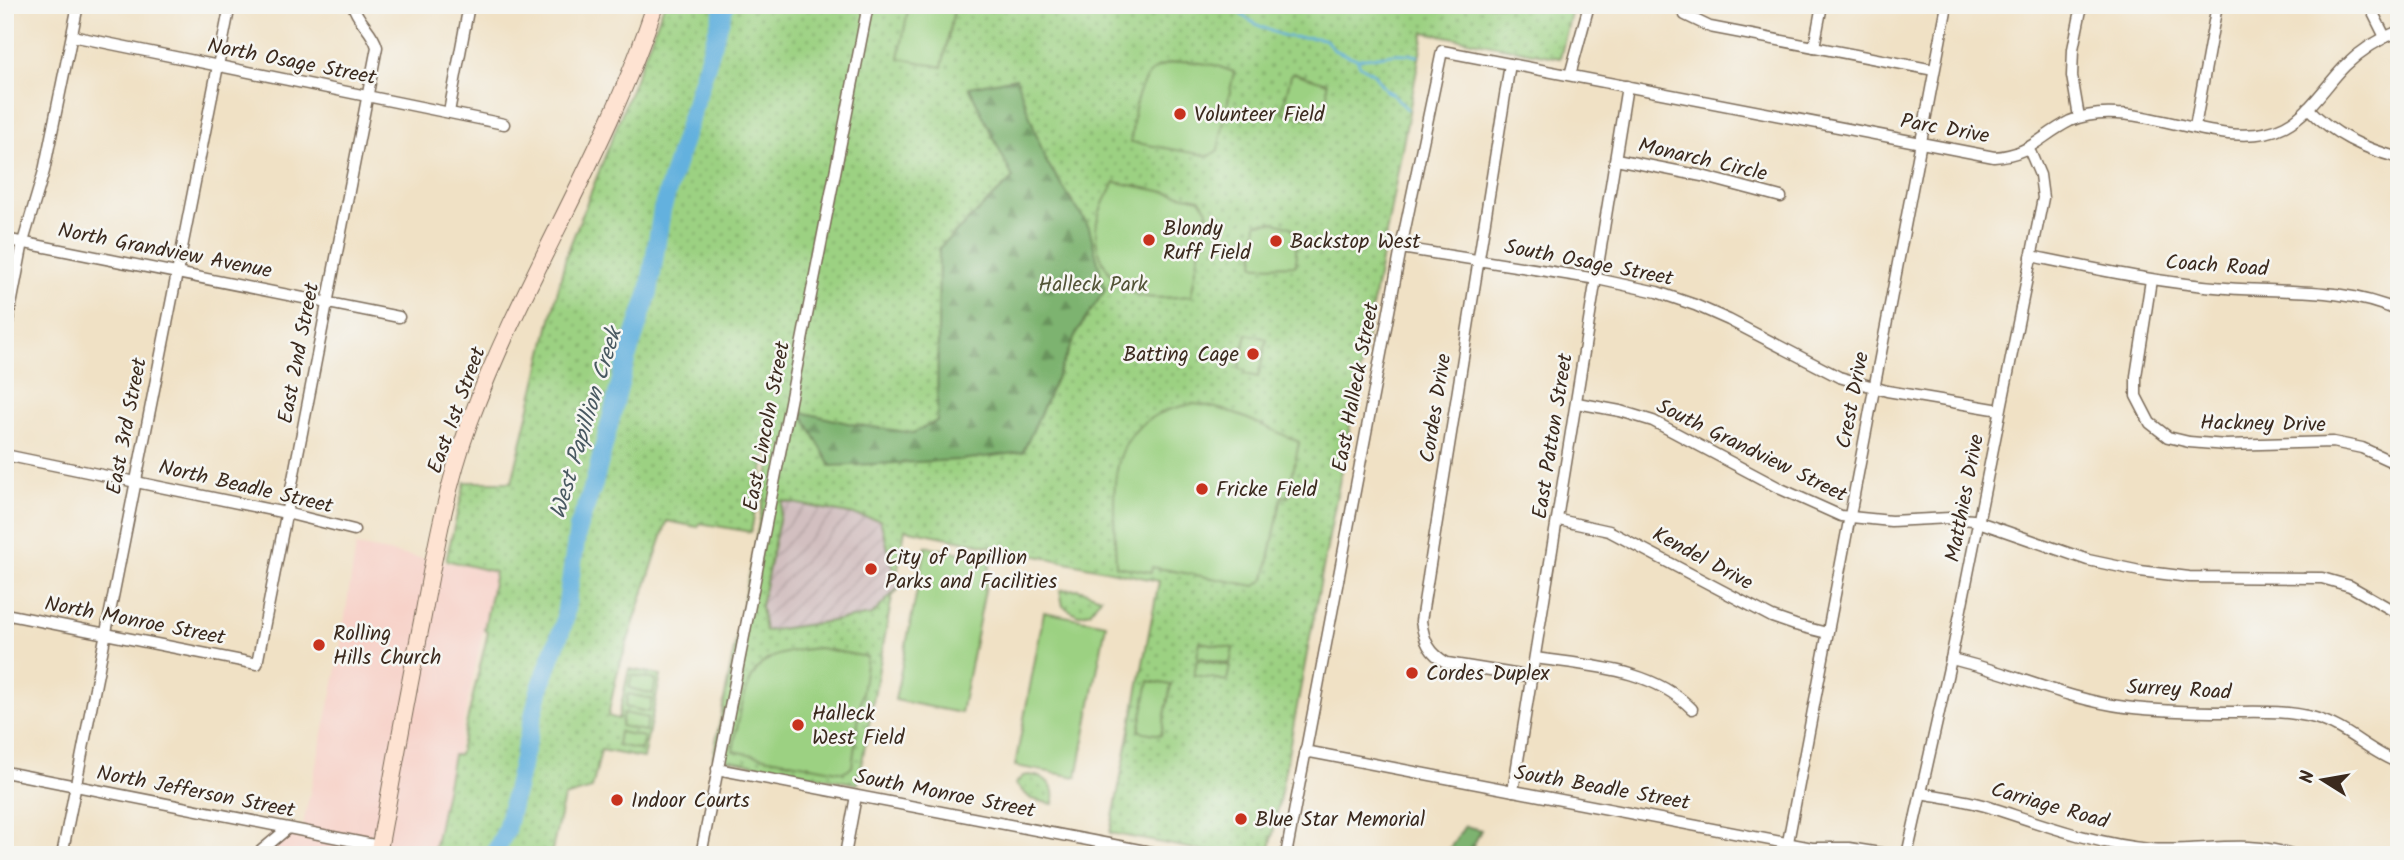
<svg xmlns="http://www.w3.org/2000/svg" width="2404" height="860" font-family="Kalam,sans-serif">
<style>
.built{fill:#f7d1c8}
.industrial{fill:url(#industrial-furrows)}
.grass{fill:url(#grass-dots);stroke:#6c7e50;stroke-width:2;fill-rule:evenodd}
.forest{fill:url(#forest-firs);stroke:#5c6e47;stroke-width:2}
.garden{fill:#9cd182;stroke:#6c7e50;stroke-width:2}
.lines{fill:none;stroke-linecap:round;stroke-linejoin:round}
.stream{stroke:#64b1de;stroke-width:2.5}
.river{stroke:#64b1de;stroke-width:18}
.street-casing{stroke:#7a6a58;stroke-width:13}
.secondary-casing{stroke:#7a6a58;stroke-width:18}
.street{stroke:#fff;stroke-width:10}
.secondary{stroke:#fee3d2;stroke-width:16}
.poi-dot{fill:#c8321e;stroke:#f6f6f2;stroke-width:2.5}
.labels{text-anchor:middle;stroke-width:5;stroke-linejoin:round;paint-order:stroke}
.street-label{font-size:21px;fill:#3b2a1e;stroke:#f6f6f2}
.poi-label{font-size:21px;fill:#3b2a1e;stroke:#f6f6f2;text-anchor:start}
.park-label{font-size:21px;fill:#535437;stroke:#f6f6f2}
.water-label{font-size:23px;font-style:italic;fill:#495961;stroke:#f6f6f2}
</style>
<defs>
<pattern id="industrial-furrows" width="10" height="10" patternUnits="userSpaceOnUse" patternTransform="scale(1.75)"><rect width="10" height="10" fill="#d2bfc0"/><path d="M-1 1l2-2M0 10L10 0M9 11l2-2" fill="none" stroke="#b5a4a5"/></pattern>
<pattern id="grass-dots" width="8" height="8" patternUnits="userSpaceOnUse" patternTransform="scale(1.75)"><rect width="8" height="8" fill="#9cd182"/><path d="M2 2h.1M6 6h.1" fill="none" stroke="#80aa6a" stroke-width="1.8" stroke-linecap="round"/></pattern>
<pattern id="forest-firs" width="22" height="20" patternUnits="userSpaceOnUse" patternTransform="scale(1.75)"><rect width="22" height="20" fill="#7db370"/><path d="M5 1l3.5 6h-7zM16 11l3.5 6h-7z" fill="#68925b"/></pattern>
</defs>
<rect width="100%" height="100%" fill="#f6f6f2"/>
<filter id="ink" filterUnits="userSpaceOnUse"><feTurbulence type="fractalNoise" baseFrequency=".0143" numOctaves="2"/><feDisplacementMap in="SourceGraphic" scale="14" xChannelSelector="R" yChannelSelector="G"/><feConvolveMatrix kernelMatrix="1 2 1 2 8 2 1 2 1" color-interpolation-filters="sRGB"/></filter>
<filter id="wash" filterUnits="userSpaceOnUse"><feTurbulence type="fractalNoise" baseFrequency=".00686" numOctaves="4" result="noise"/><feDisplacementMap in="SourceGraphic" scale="28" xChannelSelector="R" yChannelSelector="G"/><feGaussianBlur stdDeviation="1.57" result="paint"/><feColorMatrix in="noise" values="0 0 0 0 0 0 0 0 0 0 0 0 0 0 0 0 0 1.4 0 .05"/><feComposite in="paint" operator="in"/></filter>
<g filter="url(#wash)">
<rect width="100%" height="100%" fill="#f0e1c5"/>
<polygon class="built" points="356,546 496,572 435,855 257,855 272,831 301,834 336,674"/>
<polygon class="industrial" points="783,501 881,520 899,587 872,615 765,632 761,606"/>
<g class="grass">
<path d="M664 5H1573L1560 58 1424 32 1269 855H1225L1110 833 1159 581 905 529 897 575 900 587 892 597 858 784 713 757 775 441 769 440 751 532 700 523 698 527 667 521 617 674 608 716 618 719 629 669 661 675 643 758 601 750 592 789 564 797 551 855H433L453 755H459L488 632 484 630 495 572 446 560 465 482H512L566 256ZM783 501 880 520 899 587 872 615 765 631 761 606Z"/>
<polygon points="1078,589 1101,597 1090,612 1078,615 1063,606 1060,590"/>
<path d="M1029 775C1047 776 1056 786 1053 804L1031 799 1015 784 1023 776Z"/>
</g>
<g class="forest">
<polygon points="1016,78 1046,161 1089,227 1105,290 1078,330 1023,452 961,460 831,466 801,412 852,424 913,433 937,421 939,248 1013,178 969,87"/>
<polygon points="1465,826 1481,830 1469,855 1445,855"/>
</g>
<g class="garden">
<polygon points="909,5 955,5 942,67 899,58"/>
<path d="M1186 61 1214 65 1234 72 1218 150 1210 156 1131 142C1133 120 1135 84 1154 70 1163 63 1176 62 1186 61Z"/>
<path d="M1294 73 1327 83C1330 123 1316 123 1282 112L1291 75Z"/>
<path d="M1115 182 1200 199 1207 210 1191 296C1175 297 1157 300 1141 296 1112 288 1091 251 1097 222 1100 207 1107 195 1115 182Z"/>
<polygon points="1275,222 1291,227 1296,235 1296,265 1257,266 1254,264 1257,223"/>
<polygon points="1247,334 1267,339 1258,377 1245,374 1245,370 1239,369"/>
<path d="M1194 404C1232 408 1265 427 1299 442L1288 497 1282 496 1265 579 1255 586 1152 567 1151 572 1116 566C1114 493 1099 417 1194 404Z"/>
<polygon points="926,546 991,559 961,713 895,700"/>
<polygon points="1044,612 1106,624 1077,777 1015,766"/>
<polygon points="1200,642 1233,648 1230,664 1197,657"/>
<path d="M819 648 867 657 852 767 843 772 733 751C738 725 743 670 771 658 786 651 803 650 819 648Z"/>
<polygon points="1197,660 1230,666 1227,681 1194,675"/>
<polygon points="632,675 656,680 653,694 629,688"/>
<polygon points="1149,681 1171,685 1161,735 1139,731"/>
<polygon points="628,694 652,699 649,712 625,707"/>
<polygon points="623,713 648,718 645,731 621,726"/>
<polygon points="619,732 644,737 641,750 617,745"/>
</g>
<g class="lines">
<g class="stream">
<path d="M1234 5C1239 19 1278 36 1292 37 1303 38 1315 36 1326 40L1334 50 1357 59 1360 65 1374 74 1386 91 1393 94 1407 109"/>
<path d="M1357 59C1378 57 1398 50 1418 56"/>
<polyline points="1455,854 1456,855"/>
</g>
<polyline class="river" points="494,855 506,830 539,691 564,623 578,528 594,484 625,364 649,292 662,210 725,5"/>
</g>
</g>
<g filter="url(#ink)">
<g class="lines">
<g class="street-casing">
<g id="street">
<polyline points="1678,5 1685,15 1710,27 1934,70"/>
<polyline points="2369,5 2385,37"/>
<polyline points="72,36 504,124"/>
<polyline points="1814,47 1822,5"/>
<path d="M1510 64 1421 621C1424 641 1429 653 1447 663L1533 677"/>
<polyline points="1570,75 1589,5"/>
<path d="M2308 108C2334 135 2363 148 2399 158"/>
<polyline points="449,112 469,5"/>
<polyline points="2079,117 2072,76 2073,49 2082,5"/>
<polyline points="2195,127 2217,5"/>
<polyline points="1616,159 1702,176 1781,197"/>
<polyline points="5,239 399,317"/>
<polyline points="1401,248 1597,279 1657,292 1695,305 1729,320 1839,377 1887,391 2000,410"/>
<path d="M2031 256C2095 269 2160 283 2226 288 2287 293 2341 286 2399 311"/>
<polyline points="2151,280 2136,376 2136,396 2150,423 2168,437 2189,442 2226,445 2333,442 2362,448 2399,465"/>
<polyline points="5,337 23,242 44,171 78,5"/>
<polyline points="1577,403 1620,411 1653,421 1781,489 1841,516 1891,521 1950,518 1973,520 2088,560 2140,571 2189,577 2322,578 2350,586 2399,614"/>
<polyline points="5,455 286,513 354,530"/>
<polyline points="1559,520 1609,531 1772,617 1795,625 1827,633"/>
<path d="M5 614 257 664 377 47C373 31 357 21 353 5"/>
<path d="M1536 658C1589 666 1652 668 1692 709"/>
<path d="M1951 659C2010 672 2065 699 2125 707 2159 711 2192 712 2226 712 2256 712 2285 710 2315 718 2347 727 2369 752 2399 763"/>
<polyline points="1305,751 1812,848 1849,848 1892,855"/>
<polyline points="717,769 1166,855"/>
<polyline points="5,772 379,846"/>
<polyline points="1513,791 1627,86"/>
<path d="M1921 793C1943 797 1967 800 1989 807 2042 824 2094 844 2150 849 2198 853 2246 838 2294 855"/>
<polyline points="1788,842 1947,5"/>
<polyline points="62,855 230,5"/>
<polyline points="256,855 287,829"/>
<polyline points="701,855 868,5"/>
<polyline points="845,855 856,796"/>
<path d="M1286 855 1401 248 1442 51 1994 157C2030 155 2040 136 2070 121 2084 115 2101 113 2117 114 2169 115 2236 151 2285 126 2310 113 2326 85 2345 66 2360 51 2379 39 2399 31"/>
<polyline points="1907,855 1951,659 2043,198 2040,175 2029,149"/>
</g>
</g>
<g class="secondary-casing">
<path id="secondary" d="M378 855C393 775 407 695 423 616 435 550 447 484 470 421 523 278 608 150 655 5"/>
</g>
<use href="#street" class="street"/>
<use href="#secondary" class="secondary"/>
</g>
</g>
<g class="poi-dot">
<circle cx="1180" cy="114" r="7"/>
<circle cx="1149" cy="240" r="7"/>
<circle cx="1276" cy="241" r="7"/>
<circle cx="1253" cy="354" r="7"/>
<circle cx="1202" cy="489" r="7"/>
<circle cx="871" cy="569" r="7"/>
<circle cx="319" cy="645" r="7"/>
<circle cx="1412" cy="673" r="7"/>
<circle cx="798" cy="725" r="7"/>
<circle cx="617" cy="800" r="7"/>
<circle cx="1241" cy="819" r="7"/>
</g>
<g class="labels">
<g class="street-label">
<text transform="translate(292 61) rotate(11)" y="7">North Osage Street</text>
<text transform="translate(1945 128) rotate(10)" y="7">Parc Drive</text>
<text transform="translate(1703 159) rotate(13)" y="7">Monarch Circle</text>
<text transform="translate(165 250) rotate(11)" y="7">North Grandview Avenue</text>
<text transform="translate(1589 262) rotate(11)" y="7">South Osage Street</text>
<text transform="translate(2217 265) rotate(4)" y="7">Coach Road</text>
<text transform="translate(298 353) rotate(-79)" y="7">East 2nd Street</text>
<text transform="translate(1355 387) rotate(-79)" y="7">East Halleck Street</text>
<text transform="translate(1852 400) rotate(-79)" y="7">Crest Drive</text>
<text transform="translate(1435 408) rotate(-81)" y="7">Cordes Drive</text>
<text transform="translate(456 410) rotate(-70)" y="7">East 1st Street</text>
<text transform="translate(2263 423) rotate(1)" y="7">Hackney Drive</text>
<text transform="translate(126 426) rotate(-79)" y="7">East 3rd Street</text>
<text transform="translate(766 426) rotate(-79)" y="7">East Lincoln Street</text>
<text transform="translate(1552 436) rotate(-81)" y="7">East Patton Street</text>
<text transform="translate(1752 450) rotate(26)" y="7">South Grandview Street</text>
<text transform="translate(246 486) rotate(13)" y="7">North Beadle Street</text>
<text transform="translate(1964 498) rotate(-79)" y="7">Matthies Drive</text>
<text transform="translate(1703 558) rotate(28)" y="7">Kendel Drive</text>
<text transform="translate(135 620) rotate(11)" y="7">North Monroe Street</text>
<text transform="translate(2179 689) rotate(3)" y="7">Surrey Road</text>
<text transform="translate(1602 787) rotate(10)" y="7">South Beadle Street</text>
<text transform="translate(196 791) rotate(11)" y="7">North Jefferson Street</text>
<text transform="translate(945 793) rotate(11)" y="7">South Monroe Street</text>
<text transform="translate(2050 805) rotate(16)" y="7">Carriage Road</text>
</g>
<g class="poi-label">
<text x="1194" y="121">Volunteer Field</text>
<text x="1163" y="235">Blondy<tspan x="1163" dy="24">Ruff Field</tspan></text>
<text x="1290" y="248">Backstop West</text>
<text x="1239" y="361" text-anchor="end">Batting Cage</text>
<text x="1216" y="496">Fricke Field</text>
<text x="885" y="564">City of Papillion<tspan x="885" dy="24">Parks and Facilities</tspan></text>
<text x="333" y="640">Rolling<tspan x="333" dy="24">Hills Church</tspan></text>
<text x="1426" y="680">Cordes Duplex</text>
<text x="812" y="720">Halleck<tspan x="812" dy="24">West Field</tspan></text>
<text x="631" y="807">Indoor Courts</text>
<text x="1255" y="826">Blue Star Memorial</text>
</g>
<g class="park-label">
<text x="1093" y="291">Halleck Park</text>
</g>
<g class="water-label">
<text transform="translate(585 423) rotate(-73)" y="8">West Papillion Creek</text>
</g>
</g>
<rect width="2404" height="860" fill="none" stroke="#f6f6f2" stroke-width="28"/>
<g transform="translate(2323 780) rotate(281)" stroke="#f6f6f2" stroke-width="5" paint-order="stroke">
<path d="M0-5L12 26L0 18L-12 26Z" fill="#3b2a1e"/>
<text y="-10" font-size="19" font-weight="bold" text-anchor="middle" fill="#3b2a1e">N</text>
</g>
</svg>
